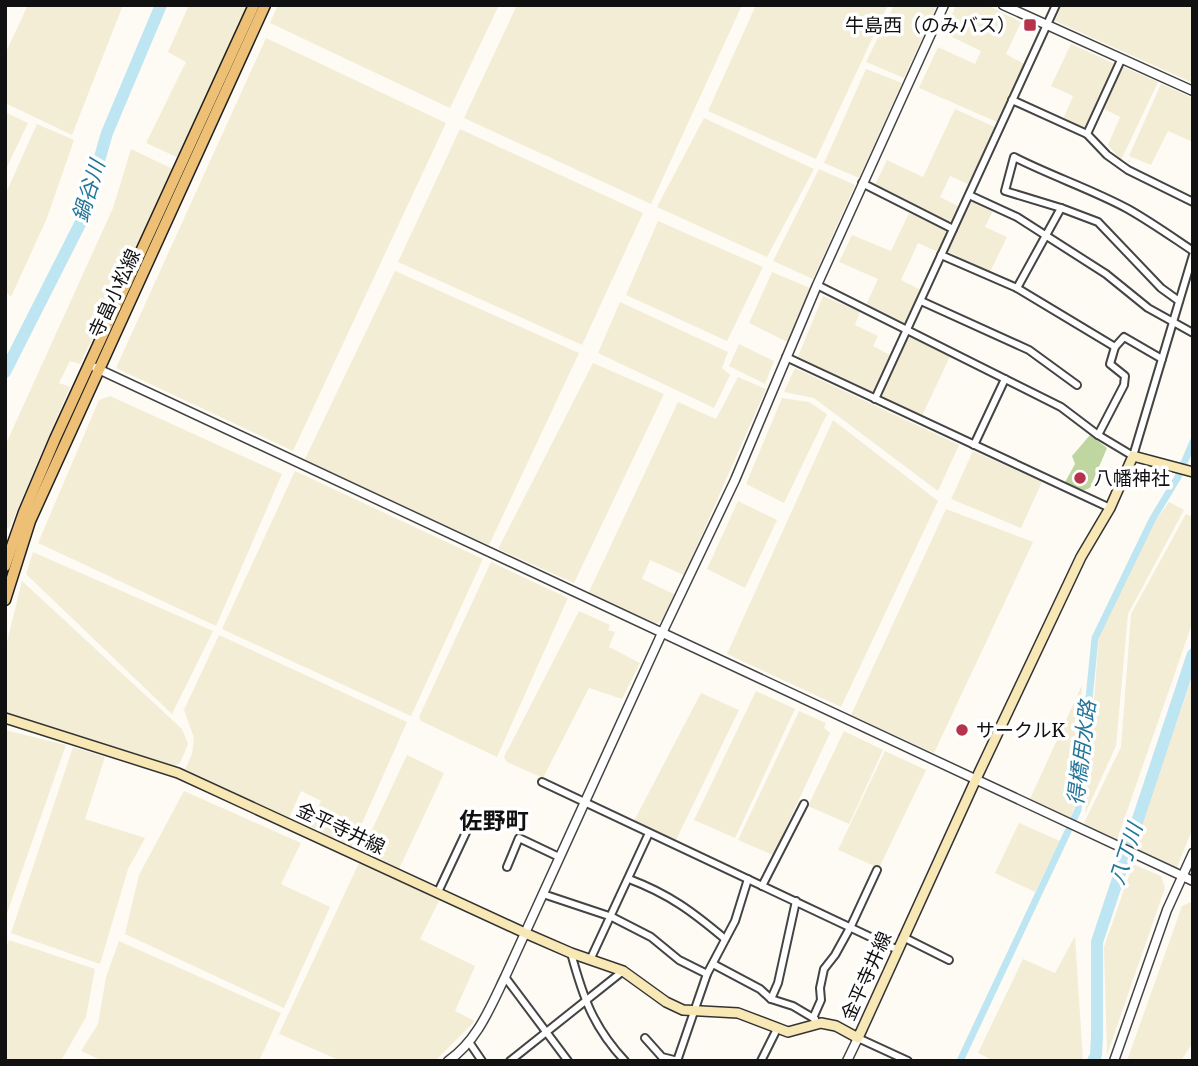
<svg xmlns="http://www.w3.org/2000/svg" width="1198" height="1066" font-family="Merriweather,'Noto Sans JP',serif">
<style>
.farmland{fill:#f3edd6}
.forest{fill:#c0d6a1}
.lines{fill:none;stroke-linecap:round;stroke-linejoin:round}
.canal{stroke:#bde5f2;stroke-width:7}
.river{stroke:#bde5f2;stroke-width:12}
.minor-casing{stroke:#444;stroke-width:10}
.tertiary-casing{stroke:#444;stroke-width:11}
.secondary-casing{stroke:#333;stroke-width:12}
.primary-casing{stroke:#222;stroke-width:13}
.minor{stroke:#fff;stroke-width:6}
.tertiary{stroke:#fff;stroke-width:8}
.secondary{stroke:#f8e8b6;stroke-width:9}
.primary{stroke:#edc076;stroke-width:10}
.poi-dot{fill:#b6334b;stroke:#fff;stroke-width:2.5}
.labels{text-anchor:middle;stroke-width:7;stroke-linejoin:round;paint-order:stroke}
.poi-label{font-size:19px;fill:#111;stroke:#fff;text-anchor:start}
.street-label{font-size:19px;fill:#111;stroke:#fff}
.water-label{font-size:21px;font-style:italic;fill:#237699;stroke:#fff}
.quarter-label{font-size:23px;font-weight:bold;fill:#111;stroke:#fff}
</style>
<rect width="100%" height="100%" fill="#fefbf5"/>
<g class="farmland">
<polygon points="28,5 123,5 72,135 5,103 5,54"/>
<polygon points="189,5 248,5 179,158 146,143 186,62 168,52"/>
<polygon points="278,5 499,5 450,108 270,23"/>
<polygon points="517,5 742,5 651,204 464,118"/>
<polygon points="756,5 888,5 816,159 708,111"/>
<polygon points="894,5 937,5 904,78 866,62"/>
<polygon points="956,5 987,5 1021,22 1006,54 1024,64 997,122 919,88 938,47 975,64 981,51 944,33"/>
<polygon points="1062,5 1193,5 1193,83 1055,21"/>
<polygon points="266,38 446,123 293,451 116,368"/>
<polygon points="1071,44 1115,64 1086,130 1063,119 1073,96 1051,86"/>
<polygon points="1121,66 1158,82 1121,160 1108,145 1120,117 1102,108"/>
<polygon points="866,69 902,83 859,178 824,163"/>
<polygon points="1161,84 1193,98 1193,142 1168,131 1151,165 1129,156"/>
<polygon points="955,109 995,127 968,184 950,176 940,197 960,207 953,221 949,222 874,187 887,160 923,177"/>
<polygon points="5,112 28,123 5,171"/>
<polygon points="704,118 814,169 767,257 657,207"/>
<polygon points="37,124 74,140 47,218 11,297 5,291 5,195"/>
<polygon points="460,129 643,213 582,345 398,262"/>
<polygon points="131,149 175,170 80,364 70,361 59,383 70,387 9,529 5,527 5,446 113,208"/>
<polygon points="819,169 855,185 813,279 773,261"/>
<polygon points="971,201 993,211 985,227 1007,237 990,272 947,251"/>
<polygon points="909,213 948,231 938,252 918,243 901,280 921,290 905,323 866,305 878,279 839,262 852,235 891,251"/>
<polygon points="658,221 763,267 727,341 626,295"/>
<polygon points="395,271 579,353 489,545 304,461"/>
<polygon points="772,272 810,288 789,343 749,323"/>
<polygon points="823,296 860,312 855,325 878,336 873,346 890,355 873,393 797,359"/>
<polygon points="620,302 728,352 722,368 730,375 714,408 598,353"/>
<polygon points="909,335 951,354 922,416 881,397"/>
<polygon points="739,344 774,361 765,384 729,366"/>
<polygon points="593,363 664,394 574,583 498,549"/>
<polygon points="795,368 959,445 938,491 814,398 784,392"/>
<polygon points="738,377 766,389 684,575 650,560 642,579 676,595 664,620 654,624 588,594 678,402 716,419"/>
<polygon points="110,396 282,474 216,626 38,543 99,400"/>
<polygon points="782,398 809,402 827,414 784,503 746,484"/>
<polygon points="833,420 938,501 841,707 727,654"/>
<polygon points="973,451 1042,482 1021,528 951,499"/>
<polygon points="295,471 483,559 411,716 222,629"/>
<polygon points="738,501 777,520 745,588 707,569"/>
<polygon points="1169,502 1184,510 1128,614 1116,746 1085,814 1099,636 1154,523"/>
<polygon points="946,509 1033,542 934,753 851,715"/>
<polygon points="1186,514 1193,517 1193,621 1117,840 1083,825 1121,747 1131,614"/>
<polygon points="33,552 213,631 172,714 26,574"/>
<polygon points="491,562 568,598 497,757 421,721 419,717"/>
<polygon points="22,581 182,729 188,744 180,763 173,767 5,713 5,650"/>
<polygon points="579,611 610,625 608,630 615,632 609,647 640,663 622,699 589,688 543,778 507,762 504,757"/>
<polygon points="219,635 407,722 351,848 310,826 321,801 301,791 289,818 185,769 192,754 194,738 184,710"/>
<polygon points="1193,675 1193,827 1176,870 1133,848"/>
<polygon points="1082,685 1074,808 1070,819 1030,799"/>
<polygon points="756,691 795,709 735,838 694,820"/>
<polygon points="701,693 739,710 675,842 634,821"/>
<polygon points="799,711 826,723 824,728 830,733 773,855 738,840"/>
<polygon points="5,730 66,745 5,919"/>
<polygon points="844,731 883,750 849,824 808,806"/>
<polygon points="73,747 105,757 85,819 145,838 128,869 100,964 11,933"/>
<polygon points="885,751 926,770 879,868 838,850"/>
<polygon points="407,755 444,773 399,869 362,851"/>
<polygon points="184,791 301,843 281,884 330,907 284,1008 125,934 139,875"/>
<polygon points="1019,823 1060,841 1035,892 995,873"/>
<polygon points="359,863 440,899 420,939 475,966 455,1011 475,1021 435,1061 341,1061 279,1034"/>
<polygon points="1133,864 1161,876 1165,888 1107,1055 1104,947"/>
<polygon points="1193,901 1193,1042 1181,1061 1127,1061 1182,906"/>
<polygon points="1075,936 1083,1061 994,1061 978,1053 1023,959 1055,973"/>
<polygon points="9,940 95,969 86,1017 61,1061 5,1061 5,949"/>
<polygon points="119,941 281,1013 259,1061 103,1061 81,1051 98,1024 106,977"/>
</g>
<polygon class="forest" points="1090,435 1107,448 1090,488 1079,492 1064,484 1075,464 1072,456"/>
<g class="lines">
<polyline class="canal" points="960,1061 1078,810 1095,638 1152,520 1178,477 1193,442"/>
<g class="river">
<polyline points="5,372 82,220 107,133 161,5"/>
<polyline points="1093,1061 1096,1055 1097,1036 1097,942 1193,654"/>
</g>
<g class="minor-casing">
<g id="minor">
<polyline points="1012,100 1087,134 1107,155 1128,170 1193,202"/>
<polyline points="1087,134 1121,60"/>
<polyline points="862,183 953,229"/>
<polyline points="969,195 1017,217 1106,274 1148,308 1193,333"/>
<polyline points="941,255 1017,288 1115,347 1124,337 1162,359"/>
<polyline points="817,285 1061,407 1098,435 1133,456 1193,255"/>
<polyline points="1017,288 1061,208"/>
<polyline points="921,301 1029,350 1077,385"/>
<path d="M1179 301 1161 288 1098 222 1061 208 1005 191 1014 157C1051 176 1091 189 1128 209 1151 222 1172 237 1193 251"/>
<polyline points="786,357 1110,508"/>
<polyline points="875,399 1056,5"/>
<polyline points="1098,435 1124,385 1125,376 1110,364 1115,347"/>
<polyline points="974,445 1005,379"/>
<polyline points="542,782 898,950"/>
<polyline points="507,867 519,838 559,857"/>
<path d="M629 879C669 894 693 912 725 939"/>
<polyline points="762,886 804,804"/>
<polyline points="438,892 469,826"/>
<polyline points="543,894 612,917 651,937 679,960 707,974"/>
<polyline points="903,937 949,960"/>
<path d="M571 953C583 997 593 1027 625 1061"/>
<polyline points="591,958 649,833"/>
<polyline points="713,964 760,989 771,999 793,1006 815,1019"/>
<polyline points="505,977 568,1061"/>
<polyline points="771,999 778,983 796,901"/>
<polyline points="813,1018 821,1000 820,988 824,969 835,955 851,926 877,870"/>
<polyline points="645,1038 662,1057 678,1061"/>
<polyline points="858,1038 908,1061"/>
<polyline points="469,1042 482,1061"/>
<polyline points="510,1061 623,971"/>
<polyline points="677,1061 707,974 735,921 748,879"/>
<polyline points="761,1061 777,1029"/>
</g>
</g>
<g class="tertiary-casing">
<g id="tertiary">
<polyline points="1003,5 1193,91"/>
<polyline points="96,368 1193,881"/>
<path d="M448 1061C477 1041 490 1008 505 977L662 633 735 480 817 285 944 5"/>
<polyline points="847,1061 858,1038"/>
<polyline points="1114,1061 1167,910 1193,853"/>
</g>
</g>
<g class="secondary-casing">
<polyline id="secondary" points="5,718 178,773 525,933 571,953 623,971 666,1002 683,1010 738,1013 788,1032 821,1023 836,1026 858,1038 976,779 1081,557 1110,508 1133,456 1193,472"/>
</g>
<g class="primary-casing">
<g id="primary">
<polyline points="5,566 24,512 55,439 254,5"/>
<polyline points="5,600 30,521 265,5"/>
</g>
</g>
<use href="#minor" class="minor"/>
<use href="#tertiary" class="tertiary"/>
<use href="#secondary" class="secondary"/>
<use href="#primary" class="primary"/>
</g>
<g class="poi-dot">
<rect x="1023" y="18" width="14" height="14" rx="3.5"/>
<circle cx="1080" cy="478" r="7"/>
<circle cx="962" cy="730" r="7"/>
</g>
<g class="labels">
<g class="poi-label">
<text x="1016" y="32" text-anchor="end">牛島西（のみバス）</text>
<text x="1094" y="485">八幡神社</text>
<text x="976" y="737">サークルK</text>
</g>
<g class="street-label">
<text transform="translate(114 293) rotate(-65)" y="7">寺畠小松線</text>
<text transform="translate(341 828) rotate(25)" y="7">金平寺井線</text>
<text transform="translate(866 976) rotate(-66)" y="7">金平寺井線</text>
</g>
<g class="water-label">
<text transform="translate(89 191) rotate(-73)" y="7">鍋谷川</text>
<text transform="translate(1082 753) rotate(-83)" y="7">得橋用水路</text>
<text transform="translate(1126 854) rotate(-72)" y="7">八丁川</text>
</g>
<g class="quarter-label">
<text x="494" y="829">佐野町</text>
</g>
</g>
<rect width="1198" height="1066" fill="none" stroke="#111111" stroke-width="14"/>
</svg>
